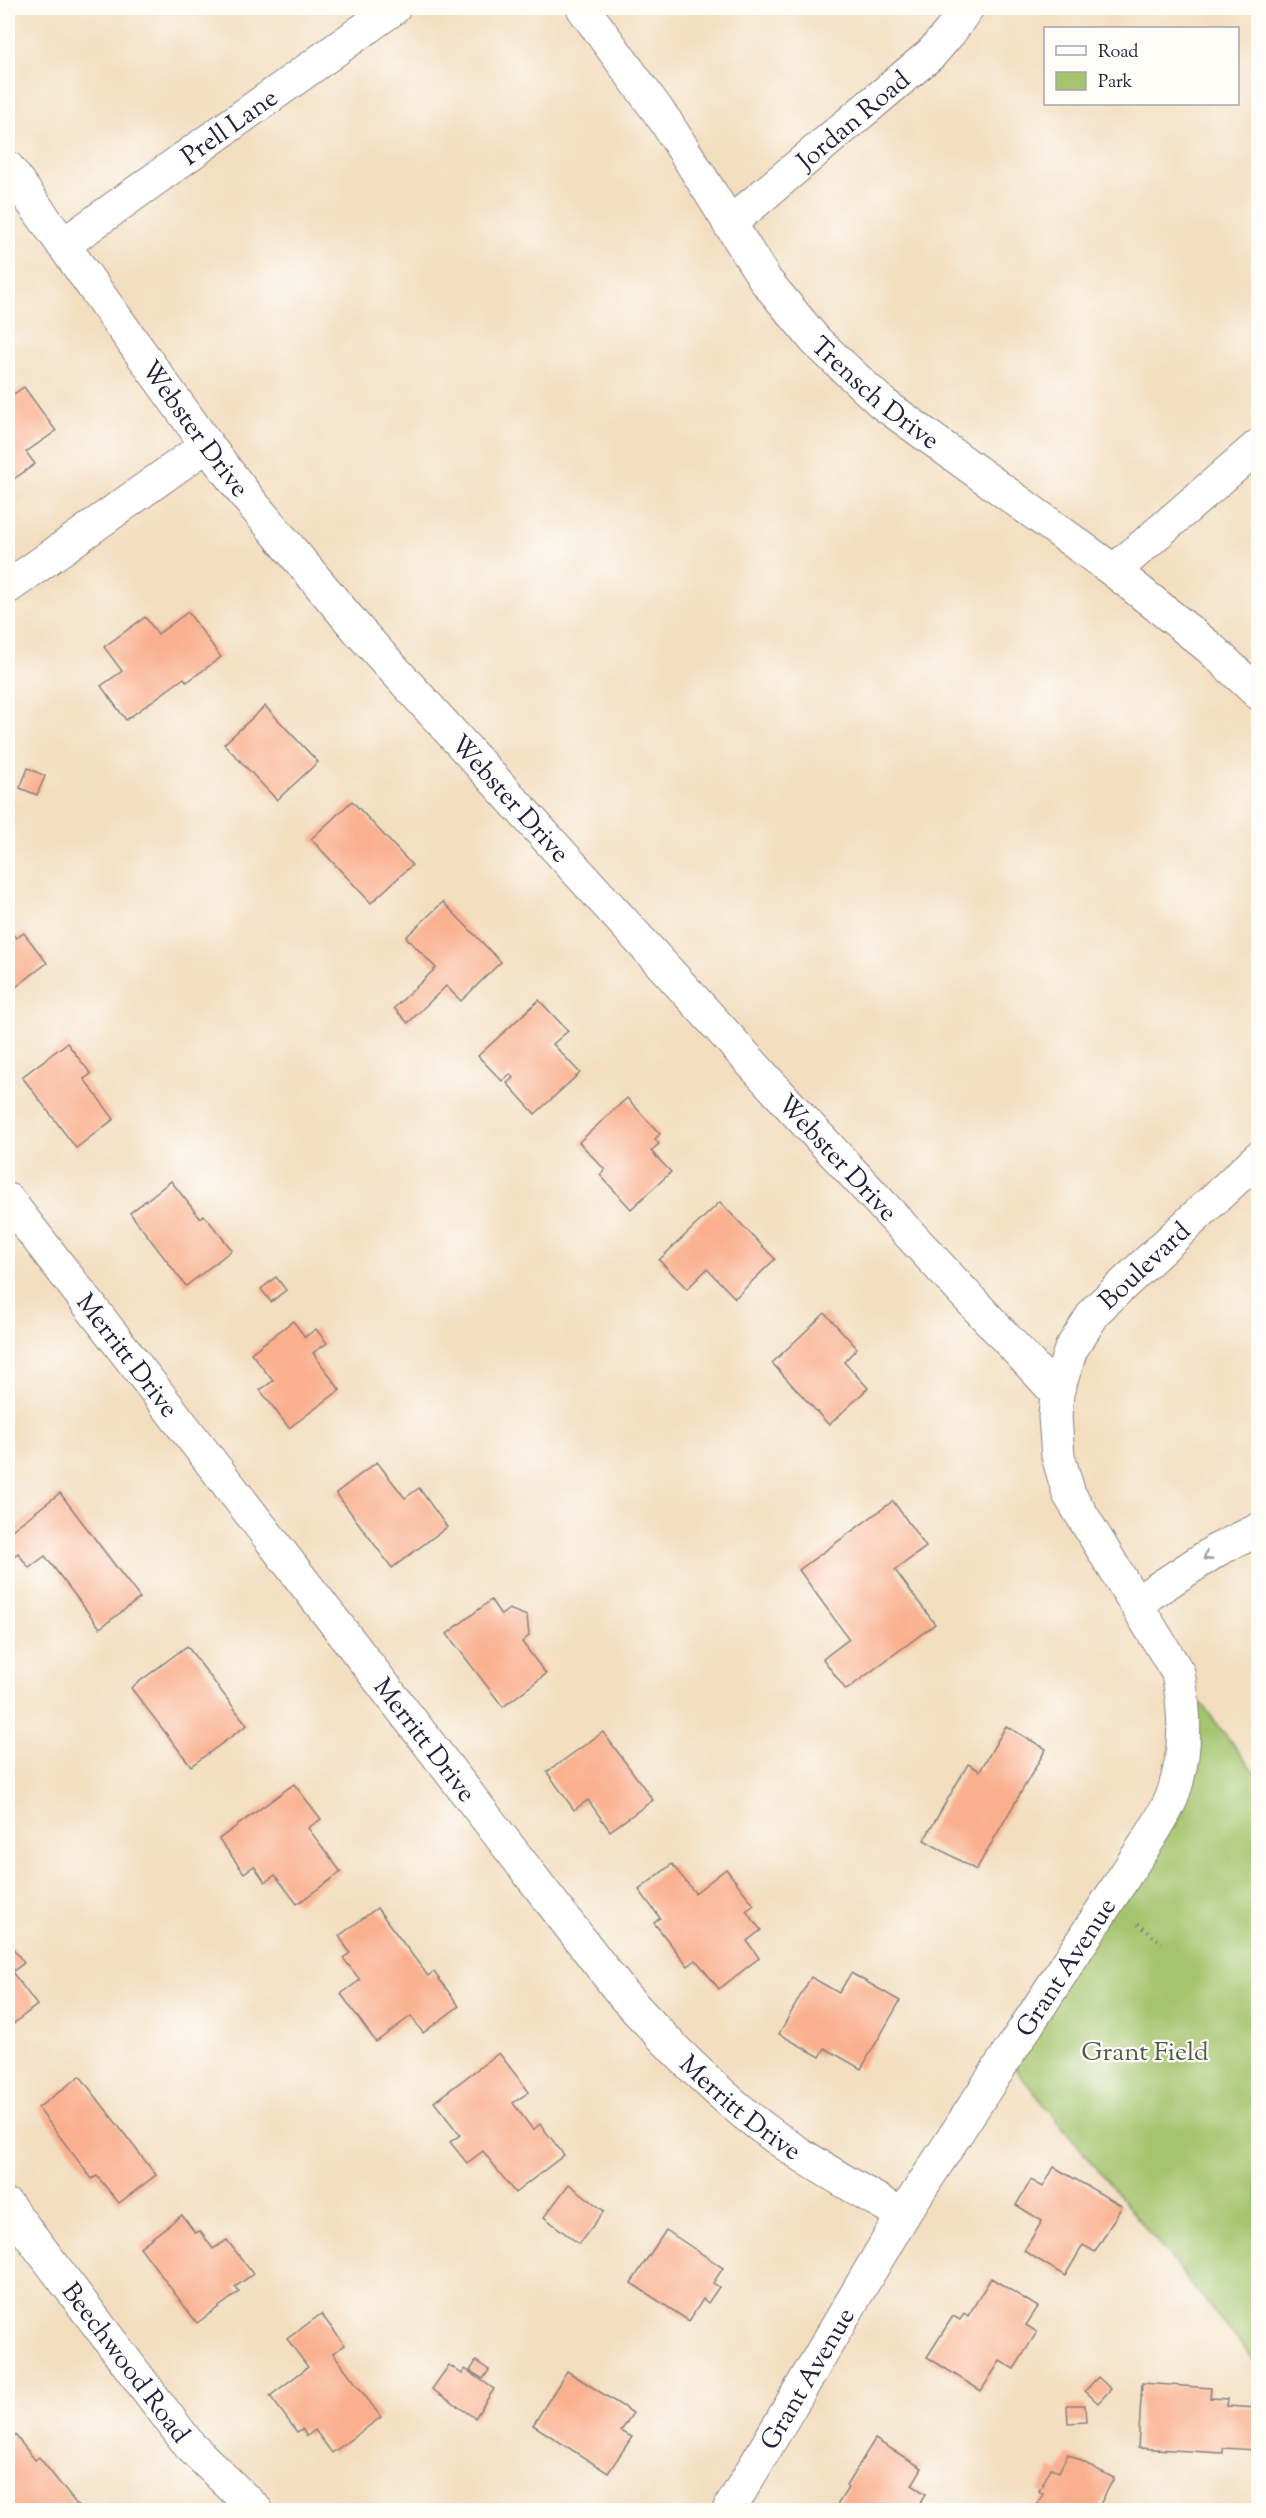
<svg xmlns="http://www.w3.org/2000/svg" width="1266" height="2518" font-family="'Sorts Mill Goudy',serif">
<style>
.green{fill:#a4c46d;stroke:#637354;stroke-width:1.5}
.building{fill:#fab08f}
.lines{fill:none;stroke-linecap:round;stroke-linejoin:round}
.minor-casing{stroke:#8a807e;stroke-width:35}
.tertiary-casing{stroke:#8a807e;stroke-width:35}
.path{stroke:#8a807e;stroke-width:4;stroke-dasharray:1.5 4.5;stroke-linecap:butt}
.minor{stroke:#fff;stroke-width:33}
.tertiary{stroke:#fff;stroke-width:33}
.oneway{stroke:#9c9ca7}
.labels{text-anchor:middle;stroke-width:4.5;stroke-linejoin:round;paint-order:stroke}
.street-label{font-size:26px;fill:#22223b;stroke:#fdfcf7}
.park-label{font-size:26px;fill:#505b4c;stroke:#fdfcf7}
</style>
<rect width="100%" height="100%" fill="#fdfcf7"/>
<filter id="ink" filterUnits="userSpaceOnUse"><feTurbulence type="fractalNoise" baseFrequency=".0167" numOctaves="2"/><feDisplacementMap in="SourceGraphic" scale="12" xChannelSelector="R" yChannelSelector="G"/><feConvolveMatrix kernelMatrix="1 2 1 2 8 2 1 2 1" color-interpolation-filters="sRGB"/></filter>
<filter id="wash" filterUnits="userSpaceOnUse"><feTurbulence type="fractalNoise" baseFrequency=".008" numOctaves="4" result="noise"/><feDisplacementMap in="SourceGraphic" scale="24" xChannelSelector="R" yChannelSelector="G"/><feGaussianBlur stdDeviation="1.35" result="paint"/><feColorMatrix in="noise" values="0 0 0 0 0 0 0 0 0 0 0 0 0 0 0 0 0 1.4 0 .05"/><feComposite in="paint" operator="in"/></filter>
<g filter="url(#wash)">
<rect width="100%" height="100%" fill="#f3dec0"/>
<polygon class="green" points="1178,1673 1258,1777 1258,2365 1006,2058 1172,1797"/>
<g id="blocks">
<g class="building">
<polygon points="24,387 56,431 26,452 35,464 8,483 8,398"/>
<polygon points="188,612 221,657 187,682 184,678 126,720 101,686 122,671 104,647 145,617 158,634"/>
<polygon points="265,706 318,762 277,800 224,744"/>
<polygon points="28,768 45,776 37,795 20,788"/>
<polygon points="352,801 412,865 371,903 311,839"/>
<polygon points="443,902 501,962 461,1001 446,986 408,1023 394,1008 436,968 406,937"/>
<polygon points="9,930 16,938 24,933 47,963 8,993 8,932"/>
<polygon points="539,1000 568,1031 553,1044 580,1073 535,1114 507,1083 513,1078 510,1074 502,1081 478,1056"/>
<polygon points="67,1043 91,1074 84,1079 114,1119 76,1148 22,1077"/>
<polygon points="627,1098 660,1134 655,1139 659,1144 651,1151 671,1172 631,1209 600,1175 605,1170 579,1142"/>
<polygon points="171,1181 200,1218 204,1215 232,1250 186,1286 130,1213"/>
<polygon points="720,1202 775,1259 735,1298 707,1269 687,1289 659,1260"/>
<polygon points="276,1277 286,1290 271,1302 261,1289"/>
<polygon points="825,1313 857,1348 844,1362 868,1388 829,1425 772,1363"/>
<polygon points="293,1321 305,1337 316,1329 327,1343 313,1353 340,1390 289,1428 260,1390 273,1381 251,1353"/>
<polygon points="377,1462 405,1498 419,1488 447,1527 392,1568 336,1493"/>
<polygon points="60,1493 140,1598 100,1628 45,1556 29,1568 18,1553 10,1559 8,1555 8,1533"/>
<polygon points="893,1501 926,1547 895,1570 935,1624 846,1690 823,1659 849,1639 799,1570"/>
<polygon points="491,1600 501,1615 509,1609 527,1616 529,1636 522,1642 546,1674 503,1707 447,1634"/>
<polygon points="187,1646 247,1725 191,1766 131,1688"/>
<polygon points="1006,1726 1046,1749 976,1870 924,1840 968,1764 980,1771"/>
<polygon points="603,1732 653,1800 610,1831 588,1800 574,1810 547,1772"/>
<polygon points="294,1784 321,1819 308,1828 341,1872 297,1904 275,1875 265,1882 254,1866 244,1873 219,1839"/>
<polygon points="672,1864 695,1893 726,1869 754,1905 746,1911 761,1930 747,1941 759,1958 719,1989 696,1960 688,1966 654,1923 660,1918 639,1890"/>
<polygon points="377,1908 428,1976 434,1972 459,2006 423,2033 411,2016 376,2042 341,1994 360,1980 343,1958 350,1953 339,1936"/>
<polygon points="12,1947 24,1963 12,1972 37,2005 8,2028 8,1951"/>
<polygon points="851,1973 900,2001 861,2069 825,2048 820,2057 779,2034 811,1977 839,1993"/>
<polygon points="499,2053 529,2092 513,2103 533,2130 540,2124 564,2155 515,2193 483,2151 467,2163 450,2142 460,2135 434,2102"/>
<polygon points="80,2076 156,2175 119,2203 97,2176 92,2179 38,2108"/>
<polygon points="1054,2167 1122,2206 1095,2252 1083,2245 1065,2276 1024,2251 1042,2221 1016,2205 1031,2180 1043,2187"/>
<polygon points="569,2184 604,2211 579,2244 544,2217"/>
<polygon points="182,2215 195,2233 200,2231 213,2249 227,2240 253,2274 235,2287 239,2292 197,2323 140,2247"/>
<polygon points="666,2230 723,2268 713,2283 719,2287 708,2303 703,2299 689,2321 631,2283"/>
<polygon points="991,2278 1038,2307 1026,2325 1037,2332 1014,2369 1000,2361 981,2391 927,2357 953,2316 960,2320 964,2313 968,2316"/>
<polygon points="321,2314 345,2345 333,2353 381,2417 332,2453 315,2430 307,2436 302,2429 297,2432 270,2396 308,2367 287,2339"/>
<polygon points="476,2361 489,2370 483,2379 470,2371"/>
<polygon points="449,2365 462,2374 465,2369 494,2389 475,2418 432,2389"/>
<polygon points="567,2371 633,2413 621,2431 632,2437 608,2473 533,2425"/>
<polygon points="1098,2377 1111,2389 1098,2403 1085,2391"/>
<polygon points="1142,2383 1211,2388 1210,2398 1228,2399 1227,2406 1257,2408 1255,2450 1223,2448 1223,2453 1138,2448"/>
<polygon points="1067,2405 1085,2405 1086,2422 1068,2423"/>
<polygon points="15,2435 35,2460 39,2457 81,2510 8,2510 8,2441"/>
<polygon points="875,2439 922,2468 912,2485 926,2494 916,2510 834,2510 848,2488 846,2486"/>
<polygon points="1068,2454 1114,2478 1097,2510 1034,2510 1043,2494 1039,2491 1051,2468 1059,2472"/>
</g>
</g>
</g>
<g filter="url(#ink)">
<use href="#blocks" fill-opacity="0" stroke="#8a807e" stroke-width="1.5"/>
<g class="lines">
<g class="minor-casing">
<g id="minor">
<path id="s1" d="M583 8 666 122 766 281 816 341 882 403 1114 571 1210 648 1258 693"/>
<path id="s2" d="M8 168 207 445 250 501 358 630 795 1111 1057 1393"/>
<path id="s3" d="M729 224 931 54 950 32 967 8"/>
<path id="s4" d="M63 245 394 8"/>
<polyline points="1114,571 1258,446"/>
<polyline points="8,587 207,445"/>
<path id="s5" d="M8 1200 624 1996C663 2038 701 2078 745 2114 794 2154 849 2184 903 2215"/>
<polyline points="1136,1603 1217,1550 1258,1530"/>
<path id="s6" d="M8 2206 190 2446 256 2510"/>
</g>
</g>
<g class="tertiary-casing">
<g id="tertiary">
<path id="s7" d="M729 2510 903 2215 1152 1834C1159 1822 1167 1810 1172 1797 1187 1757 1186 1714 1178 1673L1069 1494 1058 1456 1055 1417 1057 1393 1071 1349 1096 1310 1258 1158"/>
</g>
</g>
<polyline class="path" points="1138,1924 1162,1943"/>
<use href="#minor" class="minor"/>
<use href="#tertiary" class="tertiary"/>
</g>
<defs><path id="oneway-chevron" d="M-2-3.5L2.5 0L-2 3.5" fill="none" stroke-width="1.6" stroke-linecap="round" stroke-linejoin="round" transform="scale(1.5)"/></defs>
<use class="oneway" href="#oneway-chevron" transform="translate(1207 1557) rotate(147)"/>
</g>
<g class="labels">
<g class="street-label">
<text dy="9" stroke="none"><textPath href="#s3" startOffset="162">Jordan Road</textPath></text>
<text dy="9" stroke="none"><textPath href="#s4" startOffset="204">Prell Lane</textPath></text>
<text dy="9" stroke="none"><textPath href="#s1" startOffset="486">Trensch Drive</textPath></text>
<text dy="9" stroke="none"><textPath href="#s2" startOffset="321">Webster Drive</textPath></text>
<text dy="9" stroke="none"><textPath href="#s2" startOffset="807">Webster Drive</textPath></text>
<text dy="9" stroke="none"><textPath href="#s2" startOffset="1293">Webster Drive</textPath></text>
<text dy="9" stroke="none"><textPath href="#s7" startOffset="1436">Boulevard</textPath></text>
<text dy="9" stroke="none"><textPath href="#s5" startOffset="196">Merritt Drive</textPath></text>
<text dy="9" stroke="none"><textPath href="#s5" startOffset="682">Merritt Drive</textPath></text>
<text dy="9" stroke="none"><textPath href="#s7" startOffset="639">Grant Avenue</textPath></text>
<text dy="9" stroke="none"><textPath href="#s5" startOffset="1168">Merritt Drive</textPath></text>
<text dy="9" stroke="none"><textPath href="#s6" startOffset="196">Beechwood Road</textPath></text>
<text dy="9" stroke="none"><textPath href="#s7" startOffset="153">Grant Avenue</textPath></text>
</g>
<g class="park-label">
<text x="1145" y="2060">Grant Field</text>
</g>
</g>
<rect width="1266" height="2518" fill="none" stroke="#fdfcf7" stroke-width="30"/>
<rect x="1044" y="27" width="195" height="78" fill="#fdfcf7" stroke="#a5a5ac" stroke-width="1.5"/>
<rect x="1056" y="46" width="30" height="9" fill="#ffffff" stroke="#a5a5ac" stroke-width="1.5"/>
<text x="1098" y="57" font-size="18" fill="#22223b">Road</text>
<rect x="1056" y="72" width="30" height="18" fill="#a4c46d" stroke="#a5a5ac" stroke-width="1.5"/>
<text x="1098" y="87" font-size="18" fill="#22223b">Park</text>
</svg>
